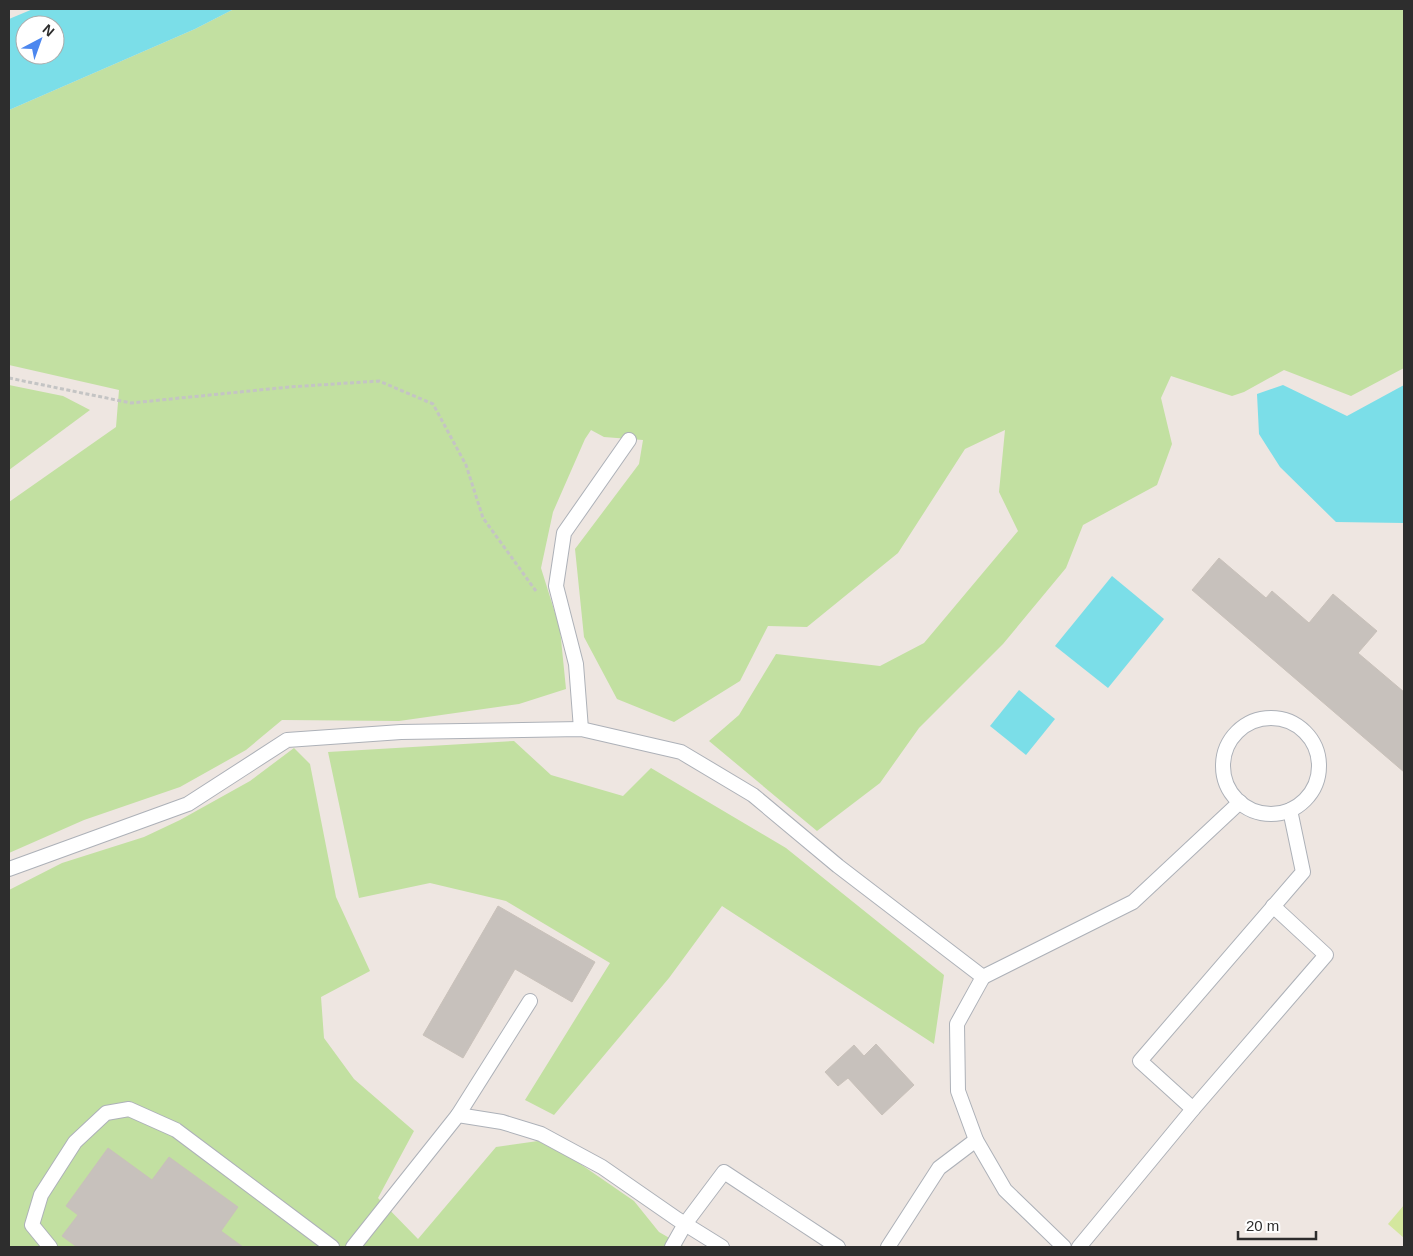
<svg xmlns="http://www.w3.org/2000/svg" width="1413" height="1256" font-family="Arial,sans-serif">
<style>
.green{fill:#c2e0a1}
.pitch{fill:#d4e79e}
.water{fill:#7bdee8;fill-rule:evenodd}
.building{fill:#c7c1bc;stroke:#c9c1ba}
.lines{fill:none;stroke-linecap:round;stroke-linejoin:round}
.lane-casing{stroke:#adb1b8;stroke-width:16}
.path{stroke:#c4c4c4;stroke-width:3;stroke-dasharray:4 2.5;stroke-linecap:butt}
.lane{stroke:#fff;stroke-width:14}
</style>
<rect width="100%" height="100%" fill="#eee6e1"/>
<g class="green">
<polygon points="234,9 1404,9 1404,368 1351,396 1284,370 1244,392 1232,396 1171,376 1161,398 1172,444 1157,485 1083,525 1066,568 1003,644 919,728 880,783 817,831 709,741 739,715 776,654 880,666 924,643 1018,531 999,492 1005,430 965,449 898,553 807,627 768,626 740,681 674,722 617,699 584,637 575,549 639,464 643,440 604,437 591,430 585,439 553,512 541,568 560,629 566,689 519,704 399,721 282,720 246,750 180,787 84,820 9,853 9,502 116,427 119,390 9,365 9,110 195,29"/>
<polygon points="9,385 63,396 90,410 9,470"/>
<polygon points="514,741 551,775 623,796 651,768 786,848 944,975 934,1044 722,906 669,978 554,1115 525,1100 610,963 506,901 430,883 359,898 328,752"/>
<polygon points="294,748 310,764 336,897 370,971 321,997 324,1038 354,1079 414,1131 378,1198 418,1239 496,1147 538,1141 576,1161 634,1201 659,1232 685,1247 9,1247 9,890 62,863 144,837 180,820 250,781"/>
</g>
<polygon class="pitch" points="1404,1205 1404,1238 1388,1224"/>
<g class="water">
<path d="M33 9H234L195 29 9 110V19ZM25 25H55V55H25Z"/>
<polygon points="1283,385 1347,416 1404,385 1404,523 1336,522 1280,467 1259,434 1257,394"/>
<polygon points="1112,576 1164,619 1108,688 1055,646"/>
<polygon points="1019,690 1055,719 1026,755 990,726"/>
</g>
<g class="building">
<polygon points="1219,558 1266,598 1272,591 1309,623 1333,594 1377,631 1358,653 1404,692 1404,772 1192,590"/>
<polygon points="498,906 595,962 572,1002 515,969 463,1058 423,1035"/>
<polygon points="876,1044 914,1085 882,1115 848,1078 838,1086 825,1072 854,1045 864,1056"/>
<polygon points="108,1148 152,1180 169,1157 238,1207 221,1231 243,1247 77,1247 62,1236 78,1215 66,1206"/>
</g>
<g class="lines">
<g class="lane-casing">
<g id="lane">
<circle cx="1271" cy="766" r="48"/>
<polyline points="581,729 576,664 556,586 564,533 629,440"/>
<polyline points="9,869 188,804 287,740 401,732 581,729 681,752 753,795 838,866 983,977 1133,902 1240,802"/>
<polyline points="983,977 957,1024 958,1091 976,1140 1005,1190 1064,1247"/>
<polyline points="1193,1109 1140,1061 1303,872 1290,810"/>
<polyline points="458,1115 530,1001"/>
<polyline points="50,1247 32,1225 41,1195 75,1142 106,1113 129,1109 176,1130 332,1247"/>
<polyline points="353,1247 458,1115 502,1122 541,1134 602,1167 677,1219 722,1247"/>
<polyline points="672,1247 685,1224 724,1172 838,1247"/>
<polyline points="888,1247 939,1168 976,1140"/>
<polyline points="1079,1247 1193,1109 1326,955 1273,906"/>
</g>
</g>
<polyline class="path" points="9,378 131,403 289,387 379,381 433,404 466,465 483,518 536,591"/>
<use href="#lane" class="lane"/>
</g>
<rect width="1413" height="1256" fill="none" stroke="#2d2d2d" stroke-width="20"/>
<g transform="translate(40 40) rotate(41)"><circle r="24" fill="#ffffff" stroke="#ababab"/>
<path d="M0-4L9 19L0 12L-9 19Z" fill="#4c87ef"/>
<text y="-8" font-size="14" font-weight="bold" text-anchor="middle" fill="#2d2d2d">N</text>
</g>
<path d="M1238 1231v8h78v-8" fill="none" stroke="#2d2d2d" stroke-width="2.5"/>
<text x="1246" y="1231" font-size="15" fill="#2d2d2d" stroke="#ffffff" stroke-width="4" paint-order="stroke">20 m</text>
</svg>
